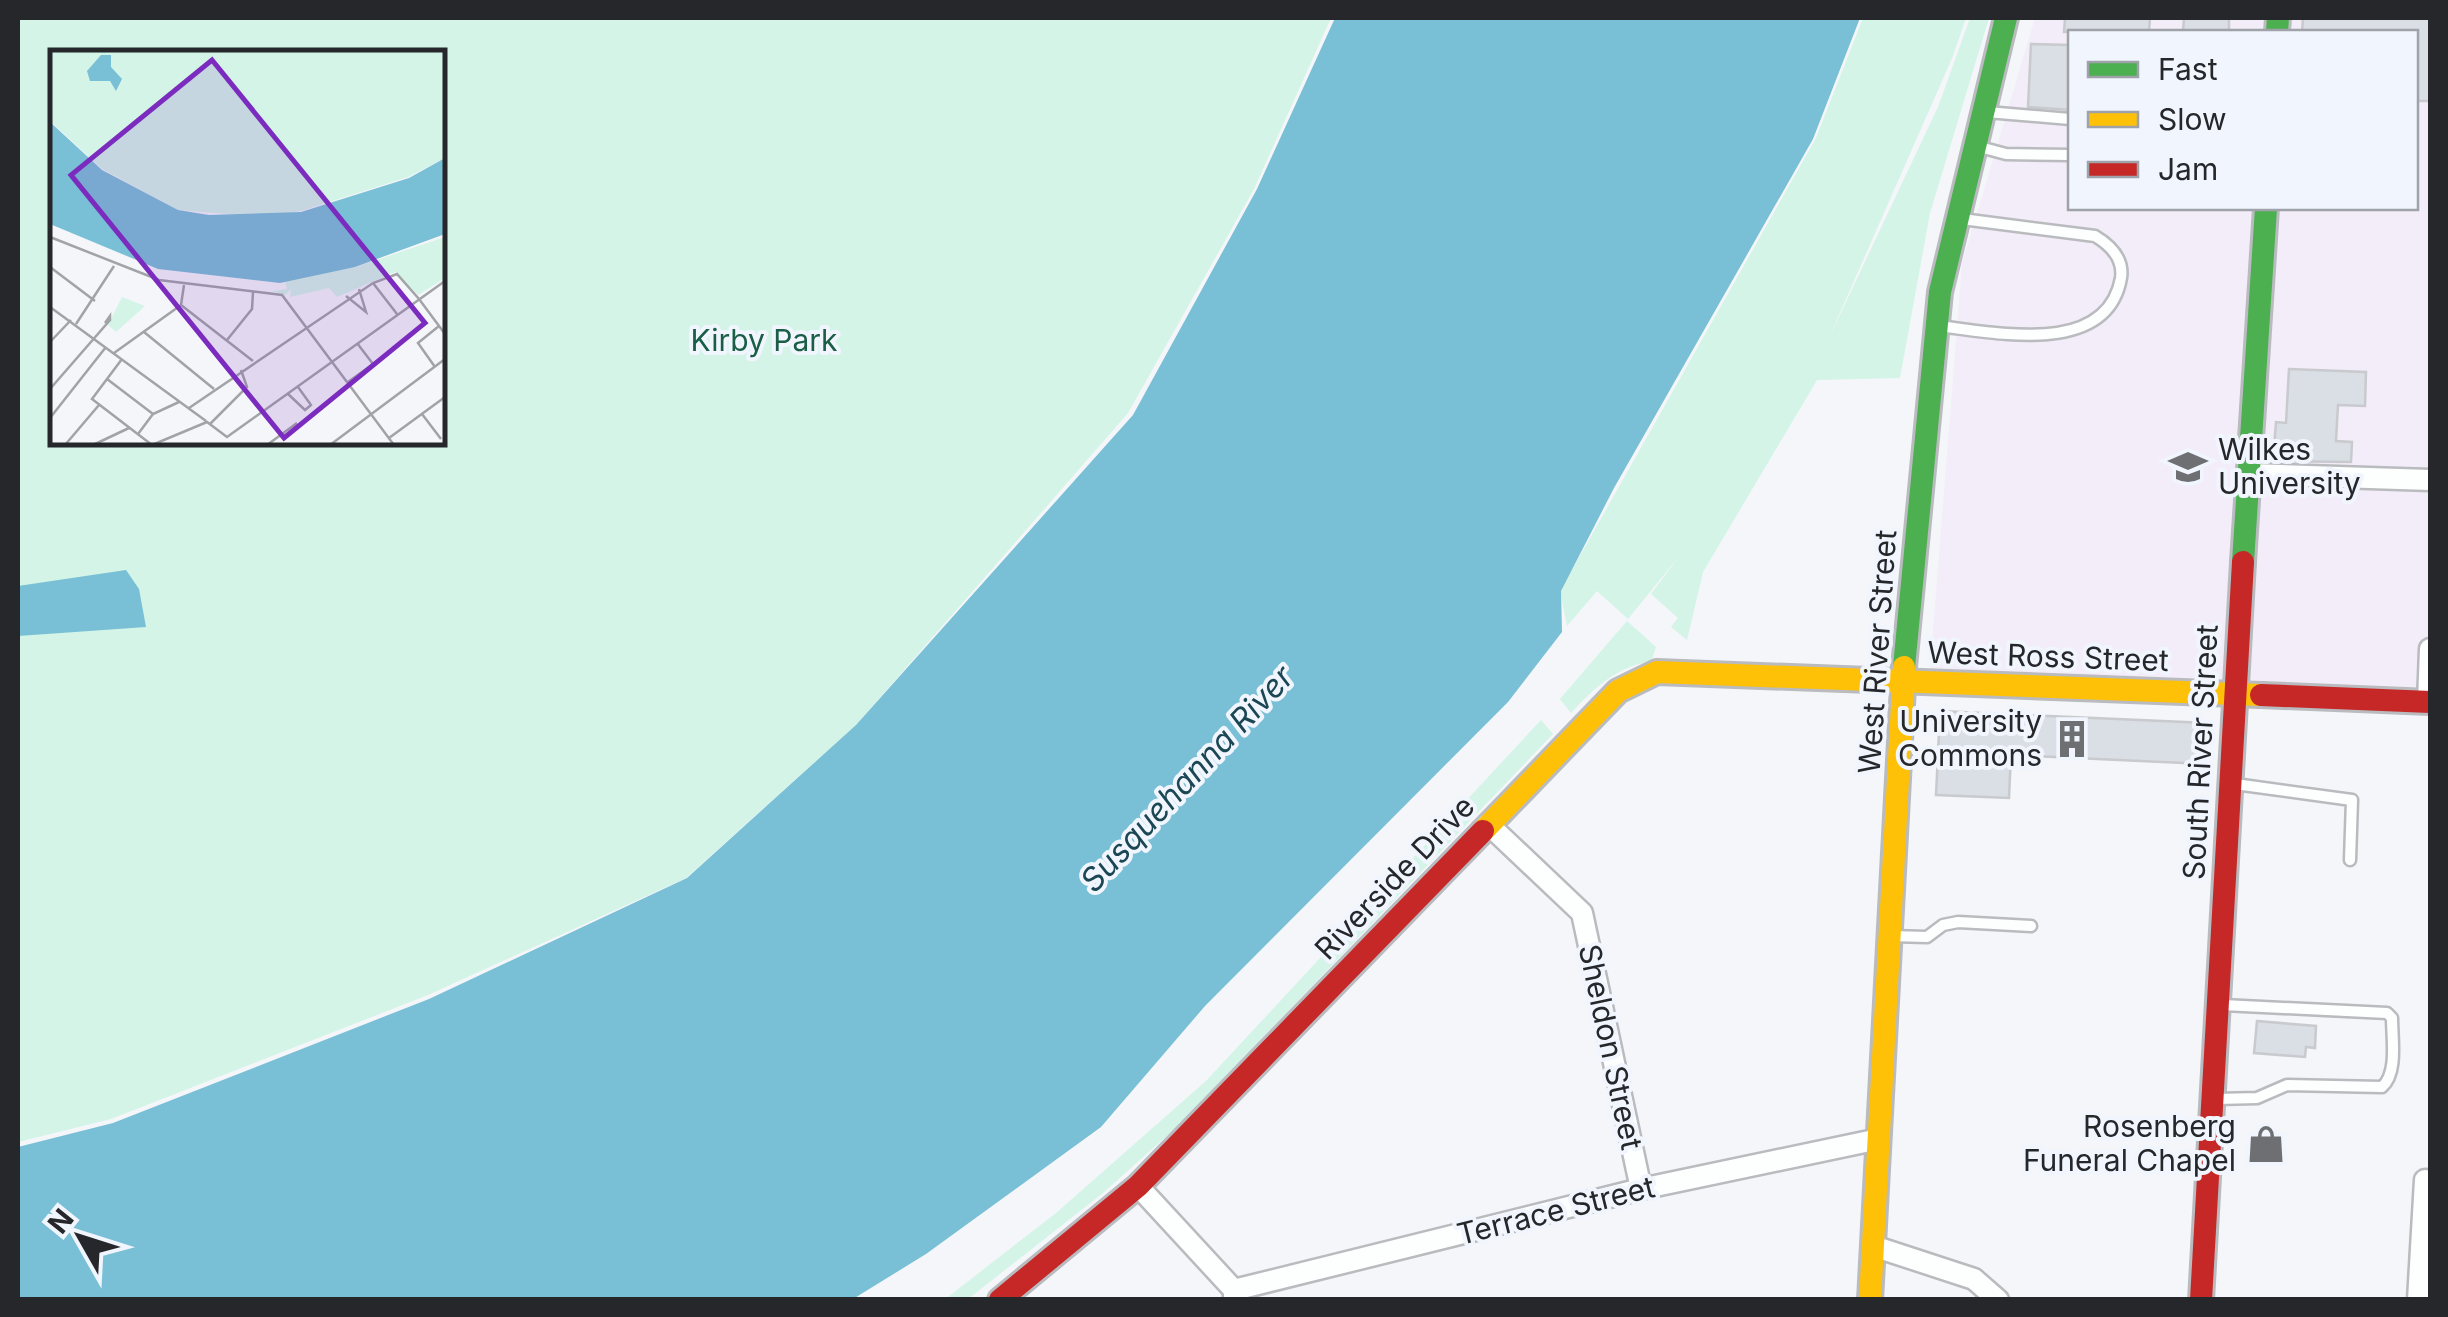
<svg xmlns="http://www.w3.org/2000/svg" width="2448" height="1317" font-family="Inter,sans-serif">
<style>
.education{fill:#f3edf9;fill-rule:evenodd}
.green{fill:#d3f4e7;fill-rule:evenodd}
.water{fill:#79bfd5}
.building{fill:#dadee5;stroke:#c8cacd;stroke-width:2.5}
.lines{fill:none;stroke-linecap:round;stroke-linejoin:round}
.lane-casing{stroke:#b9bbbf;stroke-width:15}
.street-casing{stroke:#b9bbbf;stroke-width:25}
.fast-casing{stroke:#b9bbbf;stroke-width:28}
.slow-casing{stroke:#b9bbbf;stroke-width:28}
.jam-casing{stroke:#b9bbbf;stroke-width:28}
.lane{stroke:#fdfefe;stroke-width:10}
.street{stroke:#fdfefe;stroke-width:20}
.fast{stroke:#4caf50;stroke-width:22}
.slow{stroke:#ffc107;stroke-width:22}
.jam{stroke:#c62828;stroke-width:22}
.labels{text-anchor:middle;stroke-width:8;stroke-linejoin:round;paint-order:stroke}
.park-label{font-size:30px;fill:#1a5e45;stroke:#f0f5fe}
.poi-label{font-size:30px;fill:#25272a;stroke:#f0f5fe;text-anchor:end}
.street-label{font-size:30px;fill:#25272a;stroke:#f0f5fe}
.water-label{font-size:32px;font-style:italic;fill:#1b4654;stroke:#f0f5fe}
.inset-road{fill:none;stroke:#a1a3a7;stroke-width:2.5}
.view{fill:#7b2cbf;fill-opacity:0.15;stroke:#7b2cbf;stroke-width:5}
.inset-edge{fill:none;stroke:#25272a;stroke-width:5}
</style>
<rect width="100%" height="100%" fill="#f4f6fa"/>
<path class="education" d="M2035 18H2430V690L1930 669 1962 264ZM2070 32H2416V208H2070Z"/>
<g class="green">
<path d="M18 18H1331L1254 189 1128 413 856 725 686 878 428 995 111 1119 18 1142ZM52 52H442V442H52Z"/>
<polygon points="1863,18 1966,18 1953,56 1828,340 1938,107 1970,18 1989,18 1930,213 1900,378 1817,380 1703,572 1687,640 1671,627 1678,618 1651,594 1680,555 1628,619 1597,591 1567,626 1560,591 1816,138"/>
<path d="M1627 621 1656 647 1651 662C1618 665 1592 690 1571 713L1560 699Z"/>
<polygon points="1541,720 1553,734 1180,1124 1103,1193 968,1299 944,1300 1056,1213 1206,1081"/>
</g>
<g class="water">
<polygon points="1335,18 1860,18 1813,139 1614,488 1561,591 1562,632 1508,702 1205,1006 1101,1127 926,1254 853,1299 18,1299 18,1147 113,1123 429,999 687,878 856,725 1133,415 1257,189"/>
<polygon points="126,570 139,589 146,627 18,636 18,586"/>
</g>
<g class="building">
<polygon points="2065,18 2150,18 2149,32 2064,32"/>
<polygon points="2184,18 2229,18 2229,32 2183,32"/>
<polygon points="2303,18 2430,18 2430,101 2416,101 2416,32 2302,32"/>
<polygon points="2031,44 2070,45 2070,110 2028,107"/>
<polygon points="2289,369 2366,372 2365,406 2338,405 2336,441 2352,442 2351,462 2273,461 2276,422 2286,423"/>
<polygon points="1940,711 2207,723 2205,764 2011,755 2009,798 1936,795"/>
<polygon points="2257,1021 2316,1026 2315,1048 2306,1047 2305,1057 2254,1053"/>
</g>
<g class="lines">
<g class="lane-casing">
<g id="lane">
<polyline points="1987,112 2070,119"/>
<polyline points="1976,146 2006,154 2070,155"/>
<path d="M1938 326C1993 332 2107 358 2121 278 2124 258 2110 245 2095 236L1962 219"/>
<polyline points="2235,784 2352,800 2350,860"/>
<polyline points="1891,936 1927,937 1943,925 1958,922 2031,926"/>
<path d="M2217 1099 2257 1098 2287 1085 2382 1087C2398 1073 2392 1039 2392 1018L2387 1013 2223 1005"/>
</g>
</g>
<g class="street-casing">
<g id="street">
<polyline points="2249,474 2430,480"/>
<polyline points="2428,702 2430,649"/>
<polyline points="1488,824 1582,913 1641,1189"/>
<polyline points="1138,1186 1234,1290 1234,1300"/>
<polyline points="1873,1246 1974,1279 1998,1300"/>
<polyline points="1234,1290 1641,1189 1879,1139"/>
<polyline points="2418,1300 2425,1180"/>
</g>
</g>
<g class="fast-casing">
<g id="fast">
<polyline points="2277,32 2278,18"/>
<polyline points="2243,562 2266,208"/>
<polyline points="1904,667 1940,292 2006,18"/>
</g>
</g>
<g class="slow-casing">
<g id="slow">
<polyline points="1483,831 1618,691 1657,672 2261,695"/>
<polyline points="1870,1300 1904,667"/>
</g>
</g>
<g class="jam-casing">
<g id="jam">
<polyline points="2261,695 2430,702"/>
<polyline points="1000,1300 1138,1186 1483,831"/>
<polyline points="2201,1300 2243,562"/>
</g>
</g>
<use href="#lane" class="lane"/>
<use href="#street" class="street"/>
<use href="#fast" class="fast"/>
<use href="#slow" class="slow"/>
<use href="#jam" class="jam"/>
</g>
<defs>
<g id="university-bare" transform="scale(3)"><path d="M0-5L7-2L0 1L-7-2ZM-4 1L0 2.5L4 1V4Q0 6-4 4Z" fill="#6d6f73" stroke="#f0f5fe" stroke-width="2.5" paint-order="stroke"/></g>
<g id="building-bare" transform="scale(3)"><path d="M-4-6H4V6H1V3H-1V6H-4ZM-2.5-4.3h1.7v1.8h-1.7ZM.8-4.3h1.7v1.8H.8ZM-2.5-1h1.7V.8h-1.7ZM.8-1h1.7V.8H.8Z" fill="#6d6f73" stroke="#f0f5fe" stroke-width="2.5" paint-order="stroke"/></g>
<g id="shop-bare" transform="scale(3)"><path d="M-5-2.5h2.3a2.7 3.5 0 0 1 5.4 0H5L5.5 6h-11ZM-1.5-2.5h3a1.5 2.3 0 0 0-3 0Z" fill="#6d6f73" stroke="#f0f5fe" stroke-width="2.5" paint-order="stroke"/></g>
</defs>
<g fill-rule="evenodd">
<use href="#university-bare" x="2188" y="467"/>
<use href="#building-bare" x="2072" y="739"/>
<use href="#shop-bare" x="2266" y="1144"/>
</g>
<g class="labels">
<g class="park-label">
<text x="764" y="351">Kirby Park</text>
</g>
<g class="poi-label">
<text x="2218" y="460" text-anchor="start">Wilkes<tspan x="2218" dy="34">University</tspan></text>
<text x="2042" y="732">University<tspan x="2042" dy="34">Commons</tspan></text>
<text x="2236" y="1137">Rosenberg<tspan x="2236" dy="34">Funeral Chapel</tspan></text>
</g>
<g class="street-label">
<text transform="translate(1878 652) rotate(-86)" y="10">West River Street</text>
<text transform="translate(2048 657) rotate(2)" y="10">West Ross Street</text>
<text transform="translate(2201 752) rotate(-87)" y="10">South River Street</text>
<text transform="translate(1395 878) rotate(-46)" y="10">Riverside Drive</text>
<text transform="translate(1610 1047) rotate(78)" y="10">Sheldon Street</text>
<text transform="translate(1556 1211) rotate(-14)" y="10">Terrace Street</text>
</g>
<g class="water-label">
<text transform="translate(1187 779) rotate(-47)" y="11">Susquehanna River</text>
</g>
</g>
<g transform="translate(50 50)">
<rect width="395" height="395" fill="#f4f6fa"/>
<path d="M0 0H395V108L358 127 251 161 216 167 128 160 52 119 0 71ZM395 187V228L368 245 345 222 287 247 279 238 240 247 241 239 235 245 222 241 237 239 235 229 306 217ZM72 247 95 256 66 282 58 275Z" fill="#d3f4e7"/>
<path d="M51 5H61V17L72 29 66 41 60 31H40L37 21ZM0 72 52 120 128 160 159 165 251 162 359 128 395 108V184L305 217 230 233 108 219 0 174Z" fill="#79bfd5"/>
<path class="inset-road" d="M0 187 109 230 232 245 344 395M0 217 45 251M323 233 347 264M296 246 316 262 309 239M369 249 395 284M131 255 203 311M0 257 156 371M26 274 64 216M94 282 164 339M177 290 202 259 203 242M0 292 21 270M64 303 131 255 134 235M72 309 42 349 102 395M385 317 368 293 389 276M57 329 103 364M298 332 323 314 307 293M0 339 60 270V266L55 273M237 343 255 360 261 355 248 337M139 358 323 233 347 224 369 249M372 364 391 389M0 368 56 297M160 374 197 337 191 320M88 384 103 364 129 352M339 388 395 347M15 395 49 355M43 395 79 378M102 395 157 372 177 387 395 231M217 395 247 373M280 395 395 309"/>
<path class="view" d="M162 10 375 273 234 388 21 125Z"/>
<rect width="395" height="395" class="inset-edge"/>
</g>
<rect width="2448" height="1317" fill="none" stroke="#25272a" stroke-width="40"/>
<rect x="2068" y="30" width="350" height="180" fill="#f0f5fe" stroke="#9fa3a9" stroke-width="2.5"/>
<rect x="2088" y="62" width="50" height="15" fill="#4caf50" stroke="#9fa3a9" stroke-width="2.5"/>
<text x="2158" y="80" font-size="30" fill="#25272a">Fast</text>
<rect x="2088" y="112" width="50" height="15" fill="#ffc107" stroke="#9fa3a9" stroke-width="2.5"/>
<text x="2158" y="130" font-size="30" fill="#25272a">Slow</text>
<rect x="2088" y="162" width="50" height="15" fill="#c62828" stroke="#9fa3a9" stroke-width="2.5"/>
<text x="2158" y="180" font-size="30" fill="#25272a">Jam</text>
<g transform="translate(80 1237) rotate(309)" stroke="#f0f5fe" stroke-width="8" paint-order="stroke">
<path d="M0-8L18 38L0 25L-18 38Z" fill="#25272a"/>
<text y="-15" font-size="28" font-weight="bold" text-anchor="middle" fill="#25272a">N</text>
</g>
</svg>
